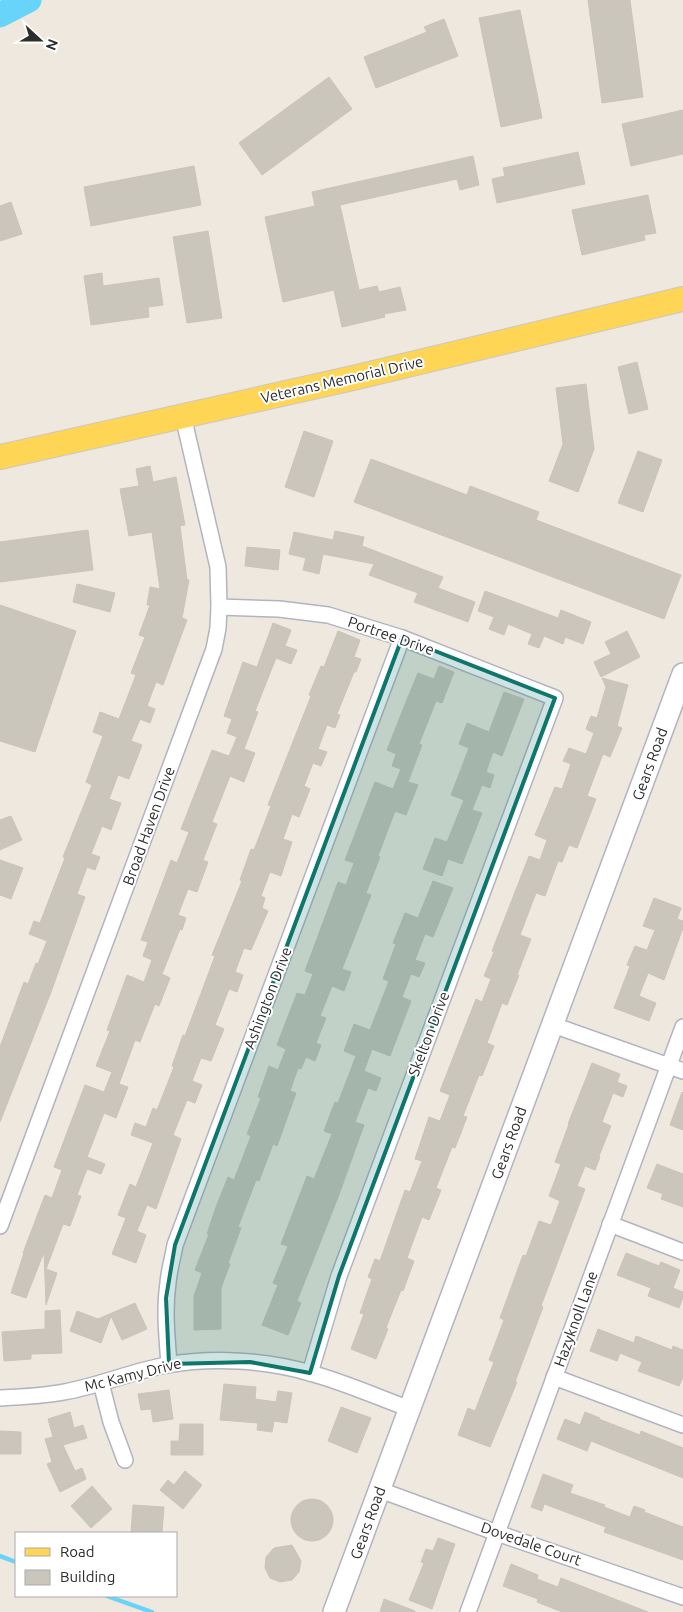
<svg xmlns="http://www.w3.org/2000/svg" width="683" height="1612" font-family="Ubuntu,sans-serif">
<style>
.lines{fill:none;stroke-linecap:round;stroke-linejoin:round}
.stream{stroke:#68d4fa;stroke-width:4.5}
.river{stroke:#68d4fa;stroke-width:25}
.building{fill:#cac6bc;stroke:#cbc4b7}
.minor-casing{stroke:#b2b4c1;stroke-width:18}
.secondary-casing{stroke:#b2b4c1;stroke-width:24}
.primary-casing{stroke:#c8c8c8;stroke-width:26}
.minor{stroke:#fff;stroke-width:15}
.secondary{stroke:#fff;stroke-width:21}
.primary{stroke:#fed554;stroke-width:24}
.marked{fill:#0f766e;fill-opacity:0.2;stroke:#0f766e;stroke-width:4;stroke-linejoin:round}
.labels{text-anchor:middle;stroke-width:4;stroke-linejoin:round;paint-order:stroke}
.street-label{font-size:15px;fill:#2c2c2c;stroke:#fff}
</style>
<rect width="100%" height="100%" fill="#efe8de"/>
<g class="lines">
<g class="stream">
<polyline points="0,1556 16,1562"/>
<polyline points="107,1596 152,1612"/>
</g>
<polyline class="river" points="0,15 29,0"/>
</g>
<g class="building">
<polygon points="588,0 630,0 643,97 602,103"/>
<polygon points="520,10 542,118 501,127 479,18"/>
<polygon points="444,19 458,56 376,88 364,57 427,32 424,27"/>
<polygon points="329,77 352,109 262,175 239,143"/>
<polygon points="683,110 683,154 631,166 622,124"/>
<polygon points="578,152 585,184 497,203 492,179 505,176 503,168"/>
<polygon points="473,156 479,185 460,190 457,179 340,205 359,290 377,286 379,292 400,287 406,310 384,314 385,317 342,327 334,290 283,302 265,217 315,206 312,192"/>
<polygon points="194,166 201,205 91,226 84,187"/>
<polygon points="648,195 656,233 644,235 645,240 582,255 572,210"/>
<polygon points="11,202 22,234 0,241 0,206"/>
<polygon points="208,231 222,318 187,323 173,237"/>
<polygon points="102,273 103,286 159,278 163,305 148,307 149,317 91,325 84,276"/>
<polygon points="637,362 648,409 629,414 618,367"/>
<polygon points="586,384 594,449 578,492 549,481 563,444 556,388"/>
<polygon points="304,431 333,441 314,497 285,487"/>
<polygon points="638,451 662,460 643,512 618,503"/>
<polygon points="371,459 467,495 470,486 539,512 536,520 681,575 664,619 354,502"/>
<polygon points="150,466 153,482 176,477 185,525 180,526 187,580 189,580 182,618 187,620 163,685 156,682 147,706 155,709 150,723 140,719 131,741 142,745 129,779 118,775 109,799 121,803 111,830 102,826 91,854 100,857 95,870 87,867 77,894 85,897 51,992 0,1122 0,1047 24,982 28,984 36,963 38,964 47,941 29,934 34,921 40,923 65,858 63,857 92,785 86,782 103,736 93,732 100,712 119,719 136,675 131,673 145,637 139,635 150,605 147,605 150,587 160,589 152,532 129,536 120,489 139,486 136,469"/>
<polygon points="88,530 93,570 0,582 0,542"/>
<polygon points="335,531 364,537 362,546 443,577 438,588 475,602 468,622 414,602 418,593 369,575 374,564 323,554 319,574 303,570 306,558 289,554 294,532 333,540"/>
<polygon points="247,547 280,550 278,570 245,566"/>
<polygon points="77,584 115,593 110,612 73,602"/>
<polygon points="485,591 558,618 561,610 591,622 583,644 565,637 563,644 544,636 539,648 528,644 532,634 508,624 504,635 489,629 494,617 478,611"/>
<polygon points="0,605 76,631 35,752 0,741"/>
<polygon points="273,623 291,630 285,646 297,650 291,664 276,658 255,711 258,712 244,749 255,753 244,782 230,776 212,822 217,824 203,860 208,862 197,892 188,889 178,915 186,918 182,930 180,929 162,974 170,978 159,1006 155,1004 140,1042 135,1040 119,1084 128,1087 116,1118 104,1113 87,1157 105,1164 101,1174 87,1169 77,1195 81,1196 70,1226 63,1224 46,1269 57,1273 46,1305 44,1252 26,1298 11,1293 24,1253 23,1253 45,1195 52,1198 62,1170 54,1167 85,1085 104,1092 112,1072 96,1066 110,1031 107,1030 127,975 144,982 152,960 143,956 148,942 141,940 171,860 177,863 189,832 181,829 212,750 229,756 237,737 227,733 232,719 224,716 243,662 257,667"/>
<polygon points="338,631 360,640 354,657 361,659 356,672 354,672 337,714 340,715 335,728 327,725 318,749 327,752 321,766 313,763 304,786 310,789 299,817 292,814 283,839 292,842 281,876 270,872 261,896 265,898 262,908 268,911 251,950 244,948 235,972 243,975 237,992 229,989 215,1025 224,1029 211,1061 201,1058 192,1081 202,1085 195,1103 187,1100 173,1135 181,1139 156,1209 147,1205 137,1231 146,1235 136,1263 112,1254 126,1218 118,1215 130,1184 136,1187 153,1143 131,1135 135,1123 146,1127 153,1108 157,1110 174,1067 172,1066 183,1035 185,1036 215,956 212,955 242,881 240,880 251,849 254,850 271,806 268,805 311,696 309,695 321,666 324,667"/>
<polygon points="627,631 640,657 601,677 594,662 611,654 605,642"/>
<polygon points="439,666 454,672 442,703 436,701 419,744 422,745 408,782 418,785 406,815 395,811 378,856 380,857 366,893 371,895 342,969 351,972 344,991 332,986 320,1016 326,1018 316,1043 321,1045 315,1061 306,1057 301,1069 298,1068 290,1091 296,1093 277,1146 273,1144 259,1181 256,1180 238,1227 241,1228 228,1263 230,1264 221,1288 221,1329 194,1330 194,1296 202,1273 195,1270 209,1234 207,1234 216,1207 228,1177 234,1180 251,1136 247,1134 261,1098 258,1097 269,1066 278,1070 286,1049 277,1045 297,993 305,995 313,974 305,971 338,882 346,885 354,863 345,860 375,782 393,789 401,769 392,766 396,754 387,750 408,697 418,673 434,679"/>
<polygon points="602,678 628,685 617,726 622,728 610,757 603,754 587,796 596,799 577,848 569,845 562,862 558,861 545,896 536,893 520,935 531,939 517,975 519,975 507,1005 502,1003 487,1043 494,1046 482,1076 479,1075 463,1116 467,1117 455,1148 452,1147 436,1188 441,1190 429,1220 422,1217 407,1258 414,1261 403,1291 401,1290 386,1328 388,1329 376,1359 351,1349 364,1314 360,1313 372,1279 368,1277 375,1259 380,1261 405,1190 410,1192 422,1161 415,1159 429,1117 440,1121 450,1095 440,1091 476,999 482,1002 491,979 484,976 494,952 492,951 529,856 540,860 547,840 535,835 555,787 562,789 571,764 563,761 569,748 586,754 594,733 586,729 591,716 597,718 606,687"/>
<polygon points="504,692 524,699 502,756 493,752 486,772 494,775 490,788 482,785 472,810 482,813 462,864 448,859 442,876 423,869 435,838 447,842 464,800 451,795 469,748 459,744 467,723 489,732"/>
<polygon points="11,816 22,840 0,850 0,820"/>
<polygon points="0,860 23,868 11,899 0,895"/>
<polygon points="433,881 453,888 433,937 425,934 415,960 425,963 419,977 411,974 402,997 411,1001 390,1056 372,1049 364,1071 381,1078 376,1091 368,1088 355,1122 364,1125 337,1200 297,1301 301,1303 288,1335 262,1325 278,1285 273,1283 288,1246 281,1244 307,1176 314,1179 332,1134 324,1131 335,1102 338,1103 356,1056 344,1051 354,1024 370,1030 389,981 383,979 396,944 393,943 405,913 418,918"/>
<polygon points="654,898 681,908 677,919 683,921 683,928 664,980 648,973 639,996 656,1003 649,1021 614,1008 630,966 627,965 635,946 647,950 655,930 643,926"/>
<polygon points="592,1063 620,1074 617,1082 627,1086 623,1097 613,1093 602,1122 611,1126 599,1156 600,1157 595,1170 585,1166 577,1186 585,1189 541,1306 543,1307 515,1382 517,1382 490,1447 458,1435 468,1408 475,1411 494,1362 489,1360 504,1320 500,1318 523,1255 526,1256 539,1221 551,1225 560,1201 549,1196 561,1164 555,1162 569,1124 568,1124"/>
<polygon points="682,1092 683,1093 683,1130 670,1125"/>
<polygon points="657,1164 683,1174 683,1207 661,1199 663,1194 647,1188"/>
<polygon points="626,1253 659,1266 661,1262 680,1270 673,1288 683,1292 683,1297 679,1308 648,1296 651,1288 617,1275"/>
<polygon points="135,1303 147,1329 122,1340 111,1316 101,1343 70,1331 77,1311 98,1319"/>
<polygon points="60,1310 62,1353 31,1354 31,1359 4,1361 2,1332 45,1329 45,1311"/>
<polygon points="598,1329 634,1343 636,1336 672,1350 673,1346 683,1350 683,1377 679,1386 638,1371 642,1362 620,1353 617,1361 590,1351"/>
<polygon points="224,1384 256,1387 255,1399 276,1402 278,1391 292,1393 287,1423 274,1421 272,1432 257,1430 258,1423 220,1420"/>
<polygon points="169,1390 173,1419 153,1422 151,1409 141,1410 138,1394"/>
<polygon points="341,1407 371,1418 357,1453 328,1441"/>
<polygon points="70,1412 74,1428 83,1425 87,1438 63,1445 75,1471 82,1468 86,1479 60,1492 47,1464 52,1462 45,1439 53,1437 48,1419"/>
<polygon points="585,1412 600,1418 599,1419 640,1435 641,1431 683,1448 683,1478 591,1441 587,1451 557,1439 565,1419 580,1425"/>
<polygon points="180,1424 203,1424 203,1455 171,1455 171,1441 179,1441"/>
<polygon points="0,1431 21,1432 21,1454 0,1454"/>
<polygon points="185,1471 202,1485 183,1509 160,1490 168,1480 174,1485"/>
<polygon points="543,1474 573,1485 570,1493 605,1505 604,1507 630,1517 634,1506 645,1510 644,1512 683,1527 683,1560 604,1532 606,1527 544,1504 542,1511 531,1507"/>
<polygon points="92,1486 112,1509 91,1528 71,1506"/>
<circle cx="312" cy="1520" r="21"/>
<polygon points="133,1505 164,1507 162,1533 131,1533"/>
<polygon points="438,1538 455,1544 432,1609 409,1600 424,1563 421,1562 426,1549 433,1551"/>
<polygon points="292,1545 301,1561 299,1572 292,1580 280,1582 270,1578 265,1568 266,1557 274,1548"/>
<polygon points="511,1564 538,1575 537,1579 558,1587 561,1578 648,1612 562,1612 537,1602 538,1599 503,1586"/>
<polygon points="384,1599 415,1611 415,1612 380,1612"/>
</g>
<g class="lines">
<g class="minor-casing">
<g id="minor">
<polyline points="219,607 279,609 328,615 402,638 555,698 339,1276 310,1373"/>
<polyline points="553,1025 683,1071"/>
<polyline points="610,1224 683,1252"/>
<polyline points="0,1226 214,649 218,628 219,607 218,567 183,416"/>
<path d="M169 1364C167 1337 164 1310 168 1283 169 1270 173 1257 175 1245L402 638"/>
<polyline points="554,1377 683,1425"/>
<polyline points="101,1383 111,1422 125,1460"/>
<path d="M0 1398C22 1397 43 1396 64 1392 99 1386 132 1371 167 1365 213 1357 265 1360 310 1373 344 1382 377 1397 410 1409"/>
<polyline points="380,1490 497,1533 683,1597"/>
<polyline points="468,1612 683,1027"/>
</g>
</g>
<g class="secondary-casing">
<polyline id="secondary" points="334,1612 683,674"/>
</g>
<g class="primary-casing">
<polyline id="primary" points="0,457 353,378 683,299"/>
</g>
<use href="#minor" class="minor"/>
<use href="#secondary" class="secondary"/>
<use href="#primary" class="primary"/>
</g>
<path class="marked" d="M402 638 555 698 339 1276 310 1373 250 1362 169 1364 166 1298 175 1245Z"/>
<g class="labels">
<g class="street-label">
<text transform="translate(342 380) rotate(-13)" y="5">Veterans Memorial Drive</text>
<text transform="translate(391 636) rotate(19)" y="5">Portree Drive</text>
<text transform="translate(650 764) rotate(-70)" y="5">Gears Road</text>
<text transform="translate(149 826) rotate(-70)" y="5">Broad Haven Drive</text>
<text transform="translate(268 998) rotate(-69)" y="5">Ashington Drive</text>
<text transform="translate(429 1034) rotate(-69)" y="5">Skelton Drive</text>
<text transform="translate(509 1143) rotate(-70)" y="5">Gears Road</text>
<text transform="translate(576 1319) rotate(-70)" y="5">Hazyknoll Lane</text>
<text transform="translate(133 1375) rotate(-14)" y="5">Mc Kamy Drive</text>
<text transform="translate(368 1523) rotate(-70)" y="5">Gears Road</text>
<text transform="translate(531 1544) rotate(19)" y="5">Dovedale Court</text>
</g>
</g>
<rect x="15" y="1532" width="162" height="65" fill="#ffffff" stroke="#ababab"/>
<rect x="25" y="1548" width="25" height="8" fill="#fed554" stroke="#ababab"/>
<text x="60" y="1557" font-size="15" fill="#2c2c2c">Road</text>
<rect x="25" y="1570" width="25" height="15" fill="#cac6bc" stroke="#ababab"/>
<text x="60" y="1582" font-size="15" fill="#2c2c2c">Building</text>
<g transform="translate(40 40) rotate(111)" stroke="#ffffff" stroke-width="4" paint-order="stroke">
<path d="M0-4L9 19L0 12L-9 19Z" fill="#2c2c2c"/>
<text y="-8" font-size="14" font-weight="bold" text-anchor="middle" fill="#2c2c2c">N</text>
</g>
</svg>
